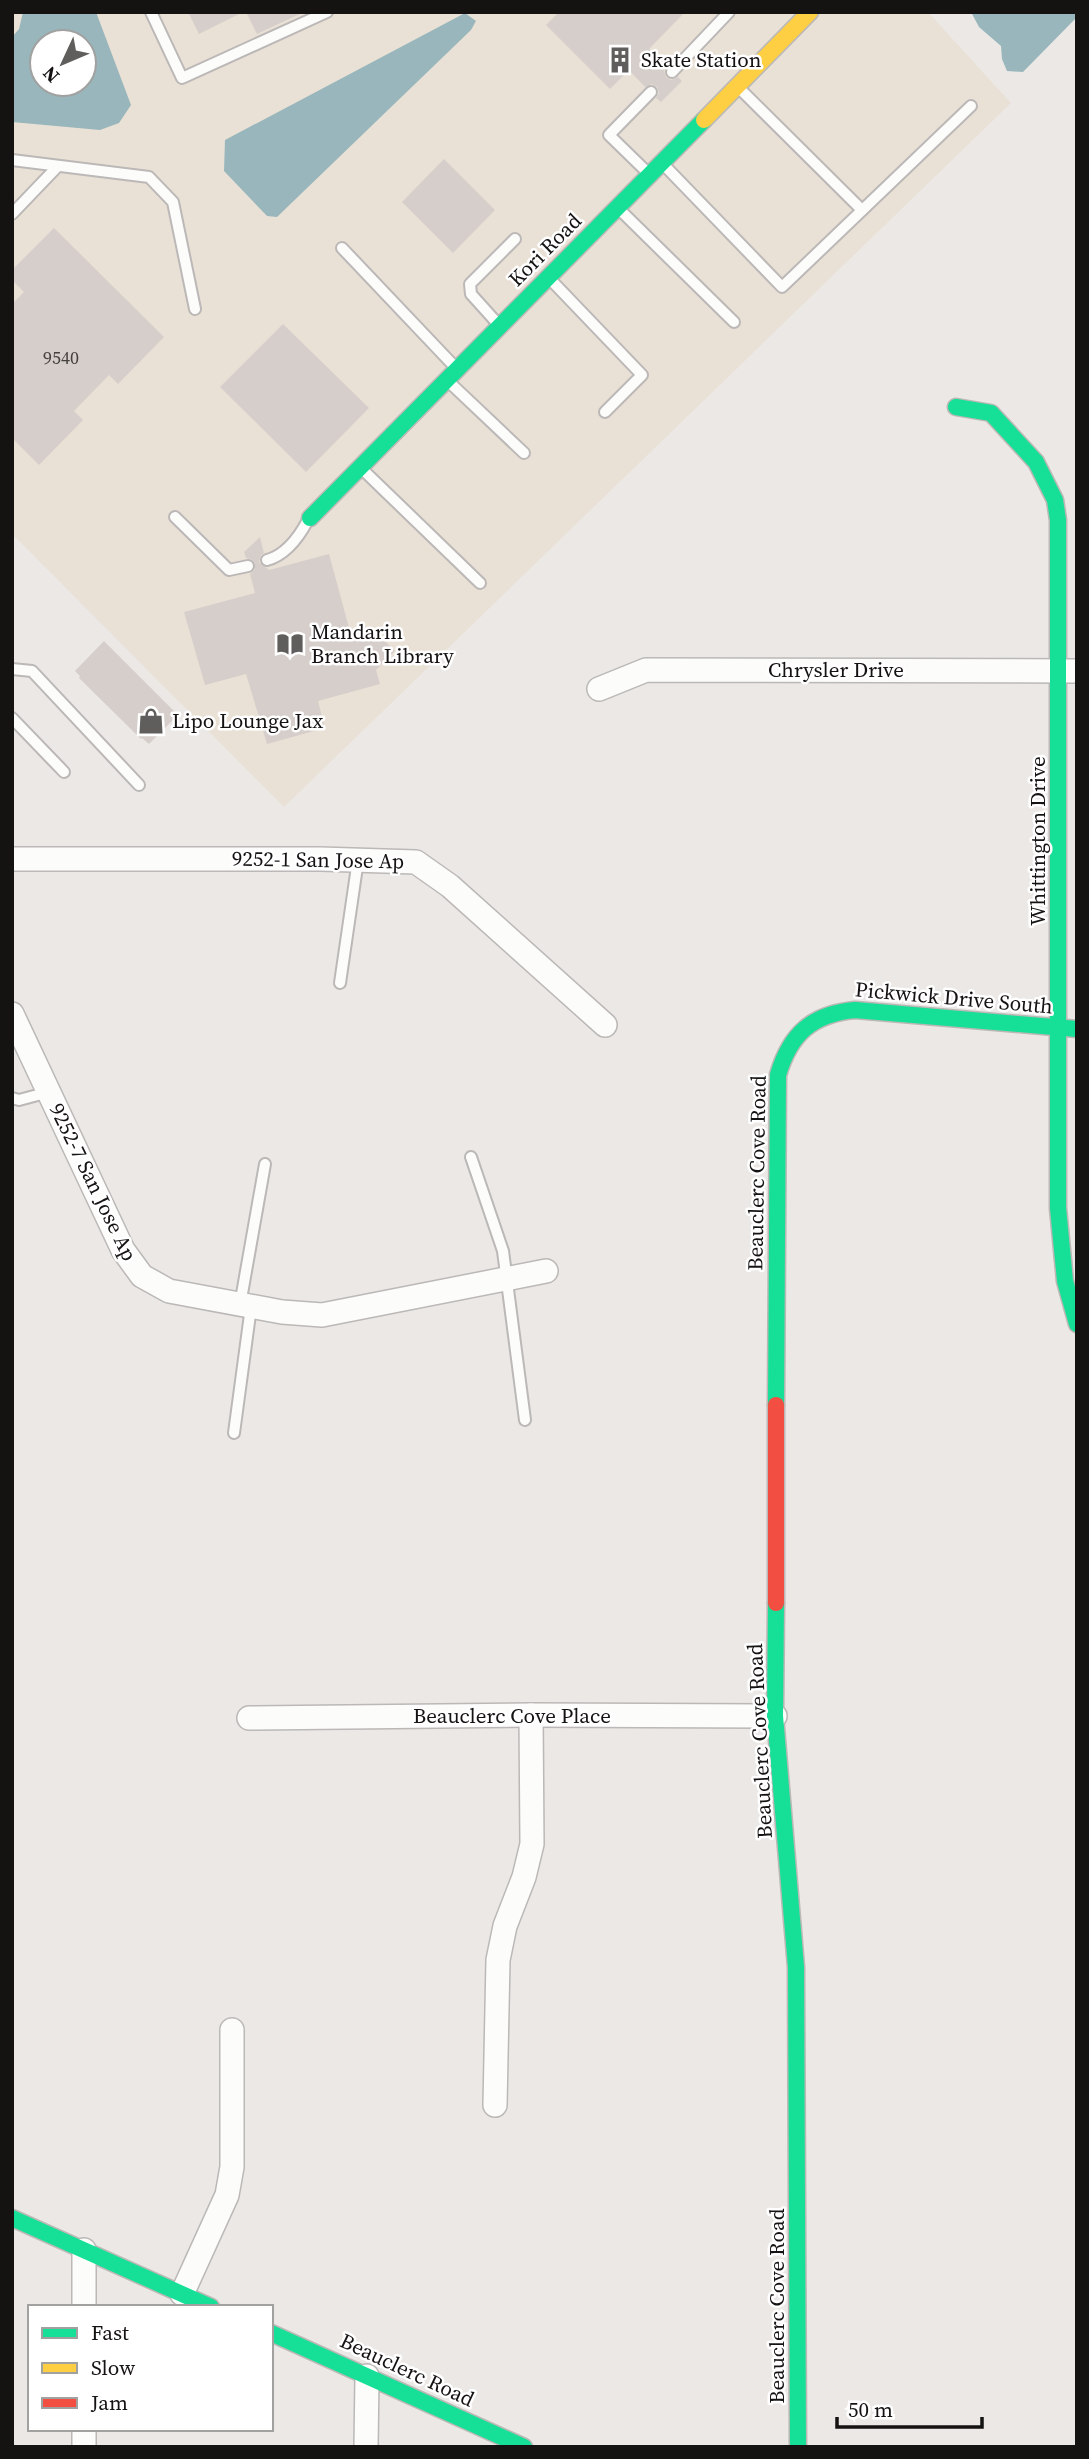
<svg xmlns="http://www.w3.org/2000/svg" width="1089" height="2459" font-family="'Source Serif 4',serif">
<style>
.commercial{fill:#eae1d6;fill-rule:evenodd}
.water{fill:#98b6bb;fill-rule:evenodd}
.building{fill:#d6ceca}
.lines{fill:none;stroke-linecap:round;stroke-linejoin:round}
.lane-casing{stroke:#bbb8b7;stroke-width:14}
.street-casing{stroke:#bbb8b7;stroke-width:26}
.fast-casing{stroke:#bbb8b7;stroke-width:19}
.slow-casing{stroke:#bbb8b7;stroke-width:19}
.jam-casing{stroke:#bbb8b7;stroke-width:19}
.lane{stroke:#fcfcfb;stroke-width:10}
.street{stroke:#fcfcfb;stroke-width:23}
.fast{stroke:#16e098;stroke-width:16}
.slow{stroke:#ffcf43;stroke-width:16}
.jam{stroke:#f24e42;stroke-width:16}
.labels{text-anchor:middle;stroke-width:5;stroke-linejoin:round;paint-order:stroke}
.number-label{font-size:18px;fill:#454240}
.poi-label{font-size:21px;fill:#151312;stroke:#fff;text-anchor:start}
.street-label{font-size:21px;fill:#151312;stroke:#fff}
</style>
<rect width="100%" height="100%" fill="#ebe8e6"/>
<path class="commercial" d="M12 12H928L1011 103 284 807 12 534ZM42 42H84V84H42Z"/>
<g class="water">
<path d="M23 12H96L131 105 119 123 100 130 12 122V37L19 29ZM42 42H84V84H42Z"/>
<polygon points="971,12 1077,12 1077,17 1023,72 1007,71 1002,59 1001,46 979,27"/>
<polygon points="465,13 476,21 471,30 277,217 267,216 224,171 225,140"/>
</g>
<g class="building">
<polygon points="188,12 243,12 199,34"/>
<polygon points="246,12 304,12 257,34"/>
<polygon points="559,12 685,12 649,49 666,66 664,71 666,77 671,80 678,77 682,81 661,102 656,98 659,93 657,87 652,84 645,87 629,70 610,89 546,25"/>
<polygon points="444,159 495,210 453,253 402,202"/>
<polygon points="54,228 164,337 118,384 109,375 74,411 83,420 39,465 12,438 12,304 24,292 12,280 12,270"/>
<polygon points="283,324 369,408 306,472 220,387"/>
<polygon points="260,537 264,553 261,555 259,562 269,570 329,554 351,635 373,629 395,651 376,670 380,684 318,701 325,728 267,744 246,674 205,685 184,612 255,593 250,574 255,569 255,564 251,559 246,558 244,552"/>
<polygon points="104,641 178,715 149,744 142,738 141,739 79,678 80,676 75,671"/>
</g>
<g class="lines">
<g class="lane-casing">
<g id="lane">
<polyline points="151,12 182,78 327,12"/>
<polyline points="672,72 729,12"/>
<polyline points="740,89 862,210"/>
<polyline points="12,160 149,177 173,202 195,309"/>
<polyline points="663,164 782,287 971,106"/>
<polyline points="647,172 609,135 651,92"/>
<polyline points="619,209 734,322"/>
<polyline points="12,214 58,166"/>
<polyline points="342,248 455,367"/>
<polyline points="550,279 642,375 605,412"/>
<polyline points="498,324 471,294 470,284 515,239"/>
<polyline points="448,381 524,453"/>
<polyline points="361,468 480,583"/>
<polyline points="175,517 229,570 248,566"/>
<path d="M267 560C286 555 299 537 308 520"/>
<polyline points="12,669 32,671 139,785"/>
<polyline points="12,718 64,772"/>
<polyline points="340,983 358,860"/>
<polyline points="12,1098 19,1100 49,1092"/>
<polyline points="471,1157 503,1251 525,1420"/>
<polyline points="240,1305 265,1164"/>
<polyline points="234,1433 251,1307"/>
</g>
</g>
<g class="street-casing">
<g id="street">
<polyline points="599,689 646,670 1077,671"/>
<polyline points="12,859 320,859 416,862 450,886 605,1025"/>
<polyline points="12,1014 123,1250 142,1276 169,1291 282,1312 322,1315 546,1271"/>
<polyline points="249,1718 531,1715 775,1716"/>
<polyline points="495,2105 498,1960 505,1926 524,1877 532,1844 531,1715"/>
<polyline points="182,2294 227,2195 232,2167 232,2030"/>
<polyline points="84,2307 84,2250"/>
<polyline points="84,2447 84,2429"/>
<polyline points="366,2447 367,2376"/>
</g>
</g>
<g class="fast-casing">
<g id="fast">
<polyline points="956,407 991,413 1036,462 1055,500 1058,520 1058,1208 1065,1281 1077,1324"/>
<polyline points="310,518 704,120"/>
<path d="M776 1405 778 1075C790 1034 812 1014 855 1010L1077 1029"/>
<polyline points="776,1603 775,1716 796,1967 798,2447"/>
<polyline points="12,2218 211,2307"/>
<polyline points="271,2333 524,2447"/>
</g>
</g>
<g class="slow-casing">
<polyline id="slow" points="704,120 810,12"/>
</g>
<g class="jam-casing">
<polyline id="jam" points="776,1603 776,1405"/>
</g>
<use href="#lane" class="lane"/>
<use href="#street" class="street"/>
<use href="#fast" class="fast"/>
<use href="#slow" class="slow"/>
<use href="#jam" class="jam"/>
</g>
<defs>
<g id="building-bare" transform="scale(2.1)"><path d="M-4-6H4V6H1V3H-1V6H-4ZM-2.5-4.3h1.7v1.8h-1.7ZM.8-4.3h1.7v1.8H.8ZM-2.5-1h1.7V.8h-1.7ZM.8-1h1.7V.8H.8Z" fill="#605e5c" stroke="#fff" stroke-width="2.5" paint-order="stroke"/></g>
<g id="library-bare" transform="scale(2.1)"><path d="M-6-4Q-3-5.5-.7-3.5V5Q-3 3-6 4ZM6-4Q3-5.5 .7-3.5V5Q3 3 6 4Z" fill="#605e5c" stroke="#fff" stroke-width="2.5" paint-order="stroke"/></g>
<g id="shop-bare" transform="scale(2.1)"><path d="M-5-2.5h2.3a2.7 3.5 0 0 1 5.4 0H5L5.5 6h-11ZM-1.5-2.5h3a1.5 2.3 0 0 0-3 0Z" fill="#605e5c" stroke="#fff" stroke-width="2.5" paint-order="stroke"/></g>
</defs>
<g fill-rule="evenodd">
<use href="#building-bare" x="620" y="60"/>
<use href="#library-bare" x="290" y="644"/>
<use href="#shop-bare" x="151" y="721"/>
</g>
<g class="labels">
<g class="number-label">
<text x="61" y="364">9540</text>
</g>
<g class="poi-label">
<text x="641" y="67">Skate Station</text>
<text x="311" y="639">Mandarin<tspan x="311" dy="24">Branch Library</tspan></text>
<text x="172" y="728">Lipo Lounge Jax</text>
</g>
<g class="street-label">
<text transform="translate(545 250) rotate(-45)" y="7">Kori Road</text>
<text x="836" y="677">Chrysler Drive</text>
<text transform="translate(1038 841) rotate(-90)" y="7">Whittington Drive</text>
<text transform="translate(318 860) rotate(1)" y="7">9252-1 San Jose Ap</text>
<text transform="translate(954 998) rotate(5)" y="7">Pickwick Drive South</text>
<text transform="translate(757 1173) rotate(-89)" y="7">Beauclerc Cove Road</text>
<text transform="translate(93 1182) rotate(64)" y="7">9252-7 San Jose Ap</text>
<text x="512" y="1723">Beauclerc Cove Place</text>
<text transform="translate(760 1741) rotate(-93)" y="7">Beauclerc Cove Road</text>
<text transform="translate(777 2306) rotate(-90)" y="7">Beauclerc Cove Road</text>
<text transform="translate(407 2370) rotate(25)" y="7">Beauclerc Road</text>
</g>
</g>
<rect width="1089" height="2459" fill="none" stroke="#151312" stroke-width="28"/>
<rect x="28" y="2305" width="245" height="126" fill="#ffffff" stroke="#a1a1a0" stroke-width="2"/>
<rect x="42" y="2328" width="35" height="10" fill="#16e098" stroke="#a1a1a0" stroke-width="2"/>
<text x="91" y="2340" font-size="21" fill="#151312">Fast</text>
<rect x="42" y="2363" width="35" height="10" fill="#ffcf43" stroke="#a1a1a0" stroke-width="2"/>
<text x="91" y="2375" font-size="21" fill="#151312">Slow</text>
<rect x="42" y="2398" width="35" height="10" fill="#f24e42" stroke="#a1a1a0" stroke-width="2"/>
<text x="91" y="2410" font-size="21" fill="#151312">Jam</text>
<g transform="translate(63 63) rotate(226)"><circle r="33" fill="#ffffff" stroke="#a1a1a0" stroke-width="2"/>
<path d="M0-5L12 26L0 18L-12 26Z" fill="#605e5c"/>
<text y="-10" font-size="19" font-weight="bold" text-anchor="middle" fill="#151312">N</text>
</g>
<path d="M837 2417v10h145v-10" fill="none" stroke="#151312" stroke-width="3.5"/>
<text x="848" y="2417" font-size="21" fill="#151312" stroke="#ffffff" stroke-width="5" paint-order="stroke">50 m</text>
</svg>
